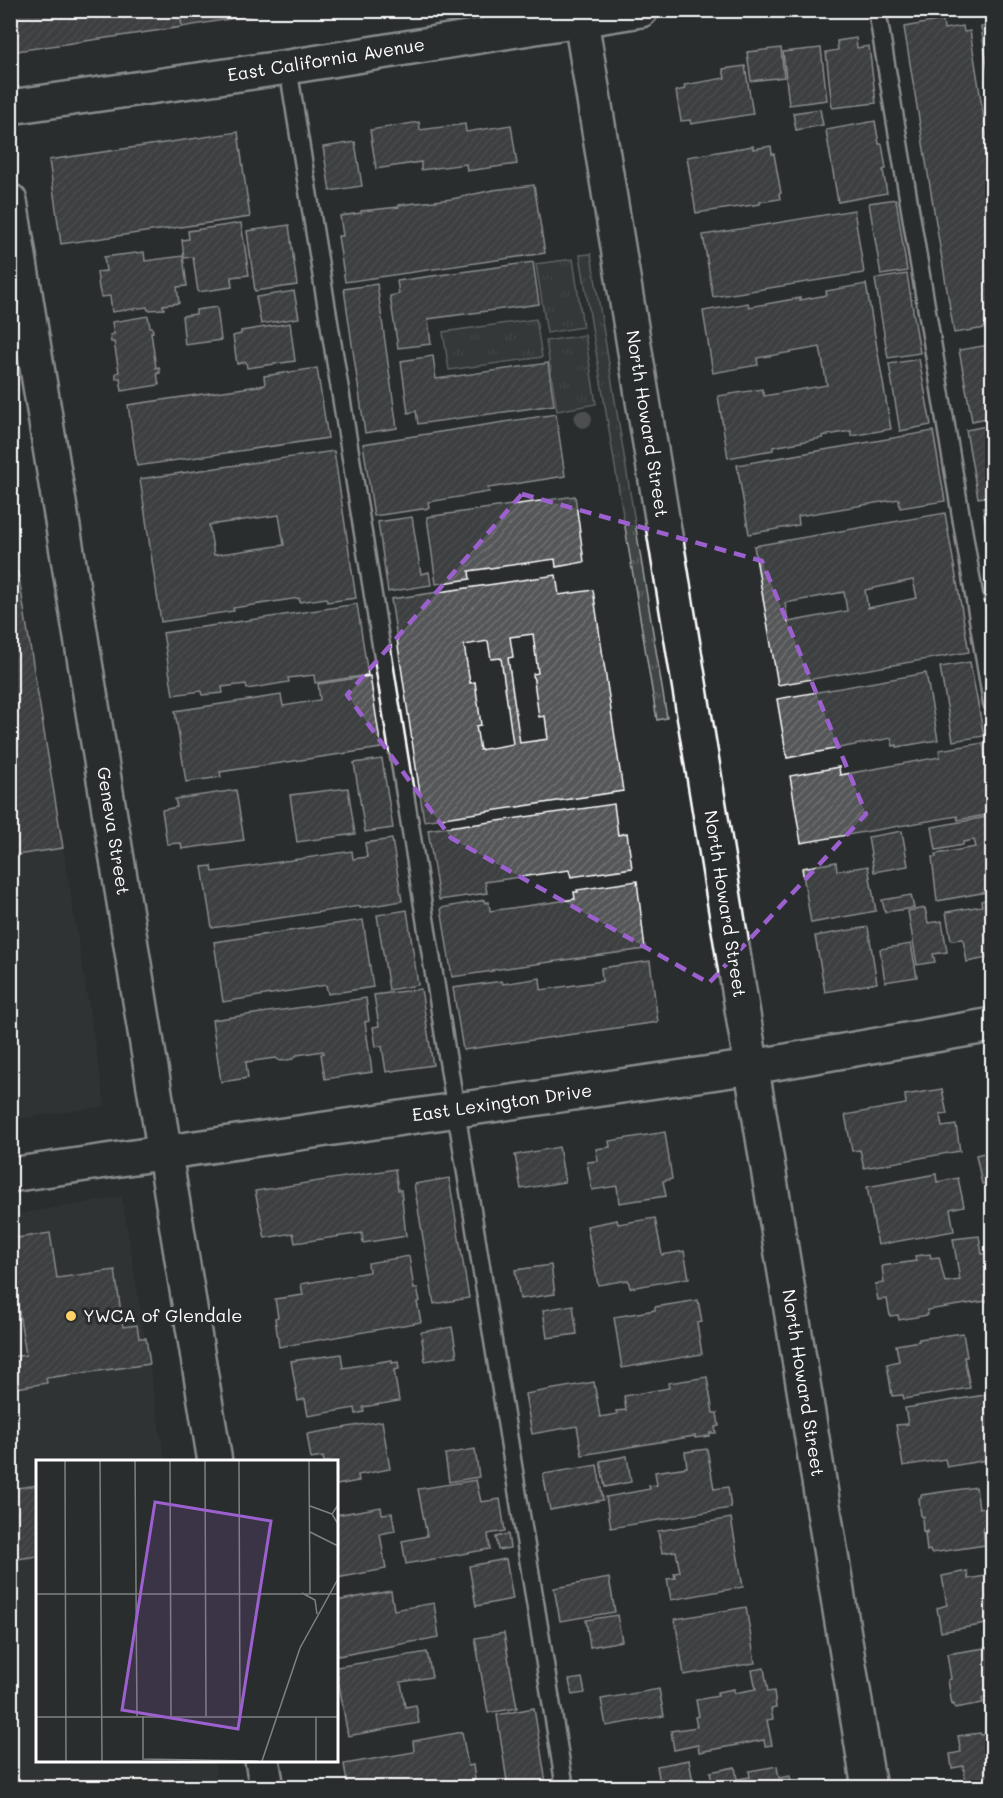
<svg xmlns="http://www.w3.org/2000/svg" width="1003" height="1798" font-family="Mali,sans-serif">
<style>
.built{fill:#373a3b}
.grass{fill:url(#grass-tufts);stroke:#a0a2a2;stroke-width:1.5}
.building{fill:url(#building-hatch);stroke:#fff;stroke-width:1.5;fill-rule:evenodd}
.lines{fill:none;stroke-linecap:round;stroke-linejoin:round}
.lane-casing{stroke:#fff;stroke-width:21}
.street-casing{stroke:#fff;stroke-width:38}
.lane{stroke:#2a2d2e;stroke-width:16}
.street{stroke:#2a2d2e;stroke-width:33}
.tree{fill:#757778}
.marked{fill:none;stroke:#9c61cf;stroke-width:4.5;stroke-dasharray:12 8;stroke-linejoin:round}
.poi-dot{fill:#ffd166;stroke:#2a2d2e;stroke-width:2}
.labels{text-anchor:middle;stroke-width:6;stroke-linejoin:round;paint-order:stroke}
.street-label{font-size:18px;fill:#fff;stroke:#2a2d2e}
.poi-label{font-size:18px;fill:#fff;stroke:#2a2d2e;text-anchor:start}
.inset-road{fill:none;stroke:#7f8182;stroke-width:1.5}
.view{fill:#9c61cf;fill-opacity:0.15;stroke:#9c61cf;stroke-width:3}
.inset-edge{fill:none;stroke:#fff;stroke-width:3}
</style>
<defs>
<pattern id="grass-tufts" width="24" height="20" patternUnits="userSpaceOnUse" patternTransform="scale(1.5)"><rect width="24" height="20" fill="#414445"/><path d="M3 7l-1-3M5 7V3M7 7l1-3M15 17l-1-3M17 17v-4M19 17l1-3" fill="none" stroke="#5e6061"/></pattern>
<pattern id="building-hatch" width="6" height="6" patternUnits="userSpaceOnUse" patternTransform="scale(1.5)"><rect width="6" height="6" fill="#555758"/><path d="M-1 1l2-2M0 6l6-6M5 7l2-2" fill="none" stroke="#6e7071"/></pattern>
</defs>
<rect width="100%" height="100%" fill="#2a2d2e"/>
<filter id="ink" filterUnits="userSpaceOnUse"><feTurbulence type="fractalNoise" baseFrequency=".0167" numOctaves="2"/><feDisplacementMap in="SourceGraphic" scale="12" xChannelSelector="R" yChannelSelector="G"/><feConvolveMatrix kernelMatrix="1 2 1 2 8 2 1 2 1" color-interpolation-filters="sRGB"/></filter>
<g filter="url(#ink)">
<g class="built">
<polygon points="10,522 105,1106 11,1120 10,1120"/>
<polygon points="122,1197 165,1462 38,1462 38,1760 214,1761 218,1787 11,1788 11,1215"/>
</g>
<g class="grass">
<polygon points="591,254 667,718 657,720 580,255"/>
<polygon points="573,259 583,327 547,333 536,264"/>
<polygon points="536,319 542,357 449,370 443,332"/>
<polygon points="585,335 596,404 557,411 546,341"/>
</g>
<g class="building">
<polygon points="10,10 180,10 182,27 10,52"/>
<polygon points="180,10 282,10 182,27"/>
<polygon points="991,16 992,16 992,96 981,27 992,25"/>
<polygon points="943,20 944,29 963,26 964,32 970,31 992,169 992,327 954,333 904,27"/>
<polygon points="856,38 857,48 869,46 876,103 832,108 826,52 838,50 837,41"/>
<polygon points="781,48 784,77 751,81 747,52"/>
<polygon points="821,48 827,100 789,105 783,52"/>
<polygon points="745,66 753,114 691,124 690,120 681,121 676,91 685,89 684,85 725,78 723,69"/>
<polygon points="820,109 823,125 796,130 793,113"/>
<polygon points="875,121 879,144 882,144 886,169 883,170 887,193 838,202 826,130"/>
<polygon points="419,122 420,130 465,124 466,132 511,125 517,164 467,171 466,164 421,170 421,162 376,169 370,130"/>
<polygon points="238,132 250,217 61,244 49,160"/>
<polygon points="355,142 362,186 330,191 323,147"/>
<polygon points="753,146 753,149 771,146 772,154 774,154 781,193 779,194 780,199 760,202 760,204 696,213 687,157"/>
<polygon points="534,185 545,253 345,282 338,236 343,236 340,216 361,213 361,211 399,207 399,205 452,199 493,190"/>
<polygon points="896,199 907,271 881,275 869,203"/>
<polygon points="854,210 864,273 713,297 703,235"/>
<polygon points="241,223 249,275 231,277 232,287 198,292 193,257 184,258 182,240 189,239 188,231"/>
<polygon points="289,225 297,285 255,291 247,231"/>
<polygon points="144,252 145,261 183,256 187,286 177,287 179,303 163,305 164,309 148,310 147,307 112,312 110,296 101,297 99,288 97,272 106,271 104,257"/>
<polygon points="533,262 539,304 428,319 431,344 398,348 390,296 399,294 397,281"/>
<polygon points="907,274 920,353 888,358 875,279"/>
<polygon points="377,284 397,428 365,433 344,289"/>
<polygon points="866,284 891,429 851,436 851,431 822,436 823,438 773,447 773,450 728,458 718,396 762,389 764,396 827,385 820,347 757,358 758,365 713,373 703,311 748,303 749,307 800,298 800,300 827,295 826,291"/>
<polygon points="294,291 299,318 261,324 256,297"/>
<polygon points="217,307 221,340 185,345 182,316 196,314 196,310"/>
<polygon points="148,316 150,327 152,327 153,332 151,332 156,368 159,367 160,373 157,373 159,385 122,391 120,378 116,379 116,373 119,372 114,342 111,342 110,335 114,334 112,322"/>
<polygon points="290,323 295,361 247,368 246,362 237,364 233,336 241,334 241,331"/>
<polygon points="989,345 991,350 992,350 992,417 972,421 959,350"/>
<polygon points="433,356 436,379 548,363 554,405 418,424 416,411 408,413 401,361"/>
<polygon points="919,359 931,425 900,431 889,364"/>
<polygon points="317,368 328,438 137,466 128,405 265,385 264,376"/>
<polygon points="556,414 565,476 488,488 489,492 428,502 429,508 374,516 363,444"/>
<polygon points="992,425 992,496 978,498 966,430"/>
<polygon points="933,431 945,501 900,508 899,499 798,516 799,525 749,534 737,465"/>
<path d="M334 451 356 598 327 602 326 598 300 602 299 598 233 608 234 611 161 622 140 479ZM279 515 284 545 214 555 209 525Z"/>
<polygon points="575,496 584,562 556,567 555,559 469,571 470,579 436,584 427,517"/>
<polygon points="992,507 992,542 989,543 983,508"/>
<path d="M945 513 969 652 778 685 754 546ZM913 580 917 598 868 608 865 590ZM844 592 847 611 788 622 785 603Z"/>
<polygon points="412,517 421,574 429,572 431,585 388,592 378,522"/>
<polygon points="18,572 63,848 10,856 10,573"/>
<path d="M556 575 559 595 593 590 623 791 424 821 391 599ZM533 634 538 673 533 674 539 717 545 716 548 739 520 743 508 658 513 657 510 637ZM488 641 491 659 501 658 513 744 480 750 476 726 481 725 475 682 470 683 464 645Z"/>
<polygon points="357,604 368,675 315,683 314,675 288,678 289,682 247,689 246,684 222,687 223,693 202,695 201,691 173,695 163,633"/>
<polygon points="970,662 984,736 953,741 940,667"/>
<polygon points="926,673 938,740 897,747 897,745 893,746 891,738 787,758 777,699"/>
<polygon points="370,676 381,748 220,772 221,777 186,782 175,711 281,695 283,706 320,700 318,684"/>
<polygon points="983,743 992,798 992,814 958,820 957,816 801,843 790,776 839,767 840,775 940,757 939,750"/>
<polygon points="382,759 393,828 365,832 354,763"/>
<polygon points="348,788 355,834 297,842 290,795"/>
<polygon points="236,790 244,840 182,849 181,843 167,844 162,810 177,807 175,799"/>
<polygon points="614,804 618,835 627,833 632,868 571,877 569,870 485,882 487,893 439,900 428,830 469,824 470,825"/>
<polygon points="992,816 992,891 937,901 932,857 936,857 936,854 976,847 974,840 963,842 963,845 936,850 932,827"/>
<polygon points="902,831 908,866 874,872 868,837"/>
<polygon points="392,839 402,901 360,908 360,906 212,928 202,867 212,866 213,872 352,851 353,859 367,857 365,843"/>
<polygon points="836,862 837,871 868,866 876,911 811,923 802,868"/>
<polygon points="637,881 645,949 492,970 493,971 452,977 441,908 485,900 485,903 489,902 490,911 575,899 574,892 578,892 577,890"/>
<polygon points="911,895 914,908 885,912 882,900"/>
<polygon points="992,898 992,957 967,962 963,939 951,940 946,912 982,906 981,901"/>
<polygon points="925,908 928,923 942,921 947,952 933,954 935,962 917,965 908,911"/>
<polygon points="407,910 418,985 389,990 377,915"/>
<polygon points="363,920 373,987 328,994 326,985 223,1002 214,942"/>
<polygon points="868,927 877,983 825,992 815,936"/>
<polygon points="911,944 917,977 885,982 880,949"/>
<polygon points="650,961 658,1022 463,1050 453,988 502,981 503,984 540,978 541,990 602,981 601,968"/>
<polygon points="421,989 433,1065 386,1072 382,1046 376,1047 373,1027 379,1026 374,995"/>
<polygon points="366,998 369,1021 365,1022 372,1072 325,1079 321,1054 324,1053 323,1051 297,1055 293,1059 280,1061 276,1058 246,1062 248,1078 221,1082 212,1020"/>
<polygon points="942,1089 947,1114 940,1115 942,1127 956,1125 960,1151 864,1168 860,1150 852,1151 845,1115 906,1104 905,1095"/>
<polygon points="665,1132 672,1179 663,1181 666,1196 619,1203 617,1186 592,1190 587,1162 598,1161 596,1149 610,1147 609,1141"/>
<polygon points="559,1147 565,1182 521,1189 515,1155"/>
<polygon points="992,1151 992,1183 982,1184 976,1155"/>
<polygon points="395,1169 398,1190 401,1190 406,1236 363,1243 362,1233 295,1243 293,1233 265,1238 255,1191"/>
<polygon points="936,1174 937,1182 958,1178 964,1206 950,1209 954,1231 878,1245 867,1187"/>
<polygon points="449,1178 469,1298 434,1304 414,1184"/>
<polygon points="655,1218 662,1255 684,1251 689,1278 630,1288 628,1280 598,1285 587,1226 617,1220 618,1224"/>
<polygon points="50,1233 57,1278 115,1270 123,1327 137,1325 139,1338 146,1338 150,1364 46,1378 47,1383 10,1389 10,1357 26,1355 18,1306 10,1307 10,1239"/>
<polygon points="979,1236 982,1254 992,1252 992,1300 927,1310 928,1315 899,1320 898,1315 890,1316 887,1299 878,1300 875,1284 884,1283 882,1266 916,1261 915,1256 930,1254 931,1258 939,1257 945,1282 960,1280 953,1239"/>
<polygon points="409,1256 414,1289 417,1288 420,1301 417,1302 421,1322 279,1347 275,1318 278,1317 275,1299 303,1295 301,1284 369,1272 368,1263"/>
<polygon points="551,1265 555,1294 520,1299 515,1270"/>
<polygon points="698,1300 702,1322 697,1323 702,1354 622,1368 614,1317 655,1310 655,1307"/>
<polygon points="573,1305 577,1334 547,1338 543,1310"/>
<polygon points="452,1327 457,1356 425,1361 421,1332"/>
<polygon points="963,1333 967,1357 964,1357 970,1388 904,1399 903,1395 892,1396 887,1364 899,1361 896,1345 919,1341 919,1339"/>
<polygon points="341,1354 343,1368 392,1360 392,1363 398,1362 399,1369 394,1370 399,1401 363,1407 364,1412 356,1414 355,1408 308,1416 305,1399 298,1401 291,1361"/>
<polygon points="707,1377 713,1413 717,1413 719,1426 715,1427 716,1433 710,1433 710,1436 695,1438 695,1436 582,1455 577,1426 532,1434 525,1394 594,1382 600,1417 617,1414 616,1411 626,1410 624,1396 669,1388 668,1383"/>
<polygon points="991,1394 992,1459 947,1467 945,1459 903,1466 896,1425 908,1424 905,1408"/>
<polygon points="382,1421 390,1469 358,1475 359,1481 336,1485 336,1462 324,1462 323,1457 311,1459 307,1434"/>
<polygon points="475,1449 479,1477 449,1482 445,1454"/>
<polygon points="707,1449 714,1489 728,1487 731,1508 611,1528 606,1497 650,1489 649,1486 657,1485 655,1472 687,1467 685,1452"/>
<polygon points="627,1456 631,1482 605,1487 600,1461"/>
<polygon points="597,1465 603,1500 550,1510 543,1474"/>
<polygon points="476,1480 481,1502 500,1499 505,1531 488,1534 490,1549 406,1564 402,1541 427,1536 418,1489"/>
<polygon points="38,1485 38,1556 10,1560 10,1489"/>
<polygon points="976,1487 979,1508 991,1506 992,1525 983,1527 985,1545 931,1553 930,1550 927,1551 925,1533 927,1533 927,1531 923,1532 922,1517 925,1517 921,1516 919,1498 921,1498 921,1495"/>
<polygon points="381,1507 382,1514 392,1513 395,1531 380,1534 386,1569 336,1578 336,1515"/>
<polygon points="731,1518 743,1587 671,1600 667,1579 675,1578 674,1573 680,1572 676,1551 662,1553 658,1531"/>
<polygon points="508,1534 510,1548 498,1550 496,1537"/>
<polygon points="506,1559 513,1599 476,1606 469,1566"/>
<polygon points="967,1571 968,1579 992,1575 992,1623 941,1632 937,1608 947,1605 942,1576"/>
<polygon points="609,1578 615,1612 560,1621 554,1588"/>
<polygon points="391,1591 394,1610 434,1603 439,1637 338,1656 336,1645 336,1601"/>
<polygon points="746,1607 755,1663 684,1675 675,1619"/>
<polygon points="617,1615 622,1641 590,1647 586,1620"/>
<polygon points="504,1633 517,1708 488,1713 475,1638"/>
<polygon points="992,1647 992,1696 982,1698 983,1703 955,1708 954,1704 952,1705 948,1680 951,1679 947,1654"/>
<polygon points="427,1652 432,1677 401,1682 405,1707 416,1705 419,1723 348,1736 336,1667"/>
<polygon points="764,1668 768,1692 774,1691 776,1708 771,1709 773,1719 767,1720 772,1745 765,1746 764,1740 699,1752 698,1745 674,1750 671,1731 697,1727 695,1717 699,1716 696,1700 718,1696 717,1692 734,1689 734,1693 756,1689 752,1670"/>
<polygon points="582,1678 585,1693 572,1695 569,1680"/>
<polygon points="659,1689 664,1716 606,1726 601,1699"/>
<polygon points="534,1708 546,1783 522,1788 508,1788 497,1715"/>
<polygon points="462,1732 468,1766 473,1765 476,1788 348,1788 344,1764 414,1752 413,1741"/>
<polygon points="980,1733 981,1735 992,1733 992,1782 985,1783 985,1779 966,1782 963,1766 952,1768 950,1754 961,1752 958,1736"/>
<polygon points="689,1760 694,1788 661,1788 657,1766"/>
<polygon points="777,1766 779,1778 790,1776 792,1788 704,1788 703,1783 712,1781 710,1772 735,1767 737,1779 750,1777 749,1771"/>
</g>
<g class="lines">
<g class="lane-casing">
<g id="lane">
<polyline points="877,10 992,703"/>
<polyline points="288,67 565,1788"/>
</g>
</g>
<g class="street-casing">
<g id="street">
<polyline points="581,20 869,1788"/>
<polyline points="10,107 288,67 641,10"/>
<polyline points="10,201 215,1462"/>
<polyline points="10,1175 752,1067 992,1025"/>
<polyline points="262,1760 267,1788"/>
</g>
</g>
<use href="#lane" class="lane"/>
<use href="#street" class="street"/>
</g>
<circle class="tree" cx="583" cy="419" r="9"/>
</g>
<path d="M0 0H1003V1798H0ZM522 494 762 561 866 814 709 983 451 838 347 695Z" fill="#2a2d2e" fill-opacity=".55" fill-rule="evenodd"/>
<path class="marked" d="M522 494 762 561 866 814 709 983 451 838 347 695Z"/>
<circle class="poi-dot" cx="71" cy="1316" r="6"/>
<g class="labels">
<g class="street-label">
<text transform="translate(326 60) rotate(-9)" y="6">East California Avenue</text>
<text transform="translate(647 424) rotate(81)" y="6">North Howard Street</text>
<text transform="translate(113 831) rotate(81)" y="6">Geneva Street</text>
<text transform="translate(725 904) rotate(81)" y="6">North Howard Street</text>
<text transform="translate(502 1103) rotate(-8)" y="6">East Lexington Drive</text>
<text transform="translate(803 1383) rotate(81)" y="6">North Howard Street</text>
</g>
<g class="poi-label">
<text x="83" y="1322">YWCA of Glendale</text>
</g>
</g>
<g transform="translate(36 1460)">
<rect width="302" height="302" fill="#2a2d2e"/>
<path class="inset-road" d="M29 1 30 301M64 1 66 301M99 1 101 256M134 1 135 256M169 1 170 256M203 1 204 256M273 1 274 134M302 45 296 54 302 64M274 46 296 54M274 72 302 86M266 133 279 140 281 154M0 134H302M107 256V299L222 301M0 257H302M280 257V301M226 301 264 188 302 119"/>
<path class="view" d="M119 42 235 61 202 269 86 250Z"/>
<rect width="302" height="302" class="inset-edge"/>
</g>
<rect width="1003" height="1798" fill="none" stroke="#2a2d2e" stroke-width="36"/>
<rect x="18" y="18" width="967" height="1762" fill="none" stroke="#fff" stroke-width="2" filter="url(#ink)"/>
</svg>
